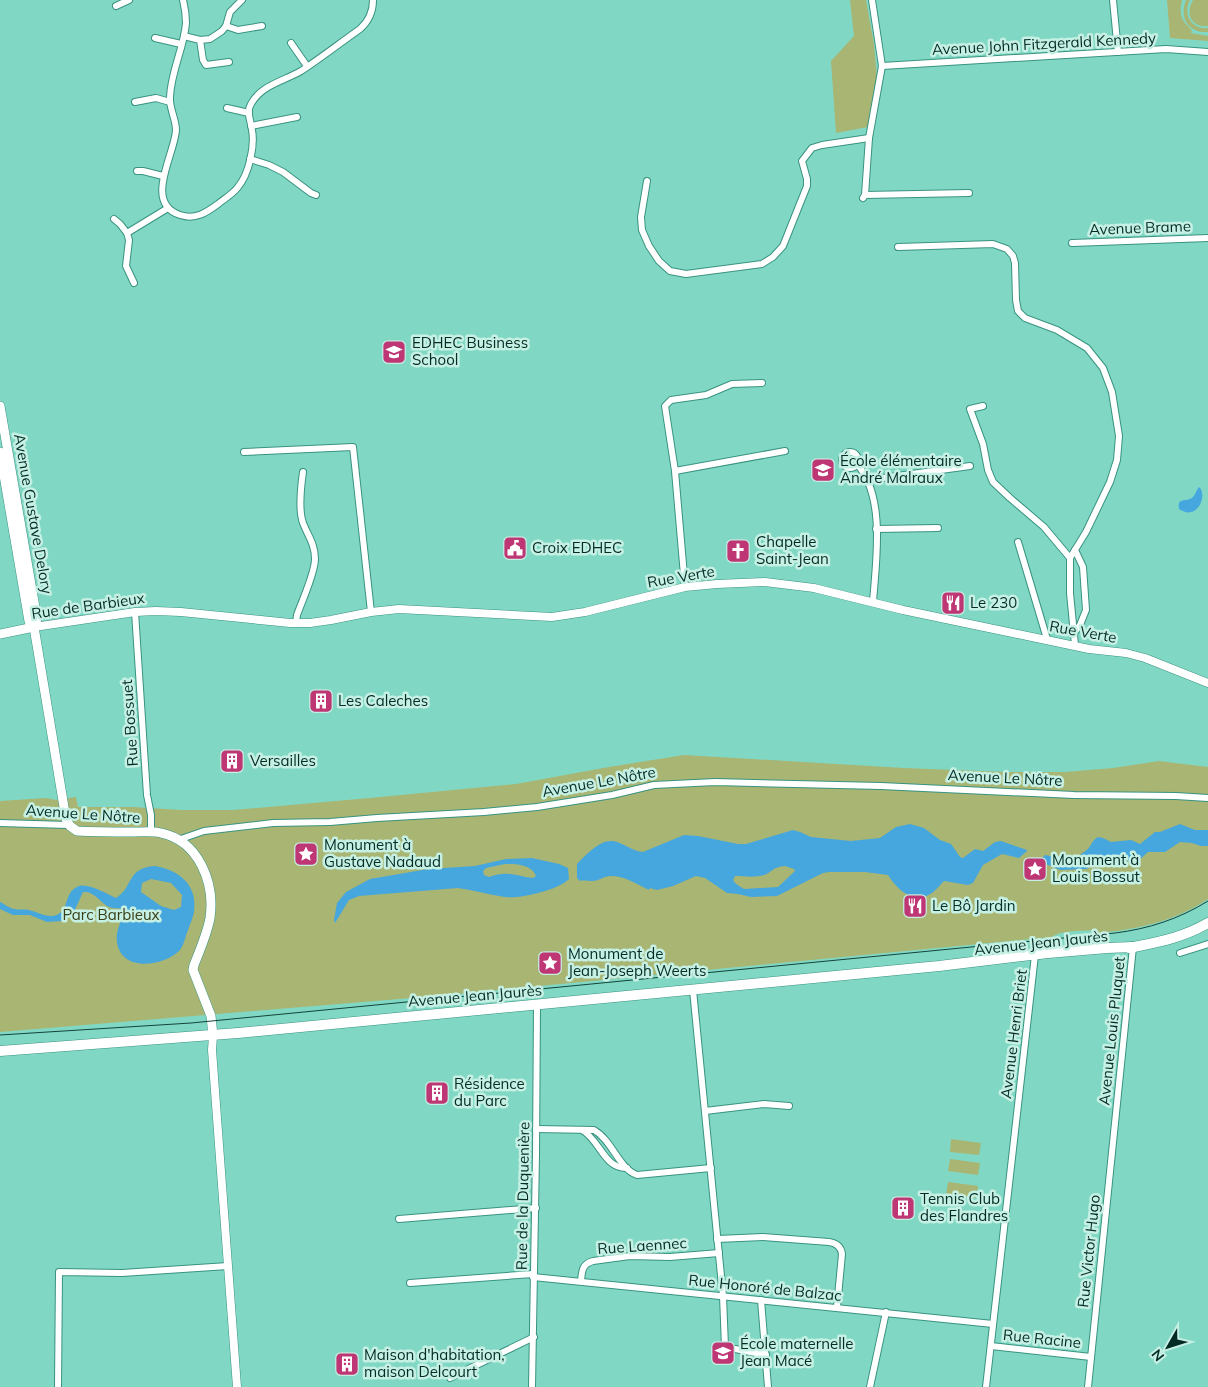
<svg xmlns="http://www.w3.org/2000/svg" width="1208" height="1387" font-family="Mulish,sans-serif">
<style>
.green{fill:#a9b573}
.water{fill:#45a7de;fill-rule:evenodd}
.lines{fill:none;stroke-linecap:round;stroke-linejoin:round}
.minor-casing{stroke:#389380;stroke-width:8}
.tertiary-casing{stroke:#389380;stroke-width:9}
.secondary-casing{stroke:#389380;stroke-width:10}
.primary-casing{stroke:#389380;stroke-width:11}
.minor{stroke:#fff;stroke-width:6}
.tertiary{stroke:#fff;stroke-width:8}
.secondary{stroke:#fff;stroke-width:9}
.primary{stroke:#fff;stroke-width:10}
.tram{stroke:#14433a;stroke-width:1}
.labels{text-anchor:middle;stroke-width:5;stroke-linejoin:round;paint-order:stroke}
.street-label{font-size:15px;fill:#042c25;stroke:#c6f0e4}
.poi-label{font-size:15px;fill:#042c25;stroke:#c6f0e4;text-anchor:start}
.park-label{font-size:15px;fill:#383e16;stroke:#c6f0e4}
</style>
<rect width="100%" height="100%" fill="#80d8c4"/>
<g class="green">
<polygon points="850,0 866,0 874,44 877,78 868,127 836,133 831,61 854,36"/>
<path d="M1167 0H1182C1179 15 1181 20 1192 30L1191 33 1208 36V41L1170 38Z"/>
<path d="M1186 0H1190C1182 14 1192 30 1208 28V32C1188 33 1179 18 1186 0Z"/>
<path d="M1193 0H1208V26C1191 28 1185 13 1193 0Z"/>
<path d="M684 755 904 768 1007 772H1065L1113 768 1159 761 1208 767V899C1175 921 1136 930 1097 933V930C1085 931 1061 930 1052 937L436 996 0 1032V801L46 798 56 800 76 797 78 807H132L182 810H233L370 798 516 784 609 767Z"/>
<polygon points="951,1139 981,1143 979,1155 950,1152"/>
<polygon points="950,1159 980,1163 978,1175 948,1171"/>
<polygon points="948,1182 978,1186 976,1198 946,1195"/>
</g>
<g class="water">
<path d="M1199 487C1208 494 1198 522 1179 509 1177 496 1187 503 1193 497 1196 494 1196 490 1199 487Z"/>
<path d="M910 824 924 828 940 840 951 844 960 857 963 858 975 849 983 851 995 842 1001 841 1027 850V851L1019 858 1002 854 983 865 973 883 968 885 944 881C939 886 933 894 926 896 909 901 896 888 888 875L865 872H829L823 873 777 896 751 897 738 894 727 893 705 878 696 876 673 886 657 890 650 888 649 890C637 884 624 876 611 876 604 876 599 881 592 881 587 881 584 880 580 881L577 878V864C587 854 602 837 617 842 626 845 633 851 643 852L684 835 698 836 738 844H746L793 830 800 832 811 837 851 841 880 838 896 827ZM785 866 794 869 795 871 778 887 744 889 736 884 733 880 735 876C744 876 755 878 764 875 773 872 772 867 785 866Z"/>
<path d="M1180 824 1195 830H1208V846H1201L1192 843 1180 842 1165 852H1148L1136 863C1132 861 1129 861 1125 860 1122 859 1120 857 1117 857 1107 855 1094 862 1087 869L1060 870 1041 862 1042 858 1045 855 1067 859 1080 855 1088 849 1094 840 1098 837 1103 838 1111 842 1131 840 1140 844 1155 832H1160Z"/>
<path d="M532 858 559 864 568 868 569 879C558 890 521 899 505 897 489 895 474 890 458 888L359 896 349 900 335 923 334 920 337 903 346 892 370 879 428 869 475 866 506 859ZM505 864C516 864 531 864 536 876L533 878C515 876 507 870 489 877L484 875 483 871 486 868Z"/>
<path d="M155 866C179 870 198 885 194 912 193 918 190 924 188 930 185 937 184 946 179 951 162 967 121 972 117 942 115 930 123 920 124 909 118 908 112 909 107 906 98 900 94 891 83 892L73 914 62 921 47 922 30 915H13L0 909V902C4 904 9 908 14 909 19 910 24 909 29 910 39 912 52 922 62 911 69 902 66 891 79 886 89 883 107 894 116 898 134 887 126 868 155 866ZM151 879 171 883 182 895 181 907 174 910 161 906 141 892 142 883Z"/>
</g>
<g class="lines">
<g class="minor-casing">
<g id="minor">
<path d="M183 0C185 8 186 15 186 23 184 48 171 71 170 97 169 108 176 119 176 130 175 154 143 203 180 215 195 220 206 213 218 204 224 199 233 194 238 187 249 174 255 146 252 130 251 121 246 112 251 104 261 85 284 81 301 71 321 58 340 43 360 29 369 21 373 12 373 0"/>
<polyline points="1113,0 1118,52"/>
<polyline points="116,6 129,0"/>
<polyline points="226,26 238,30 262,26"/>
<polyline points="184,36 200,40 203,60 206,65 229,62"/>
<polyline points="155,38 181,44"/>
<polyline points="200,40 210,39 222,31 226,26 230,12 242,0"/>
<polyline points="291,43 307,66"/>
<polyline points="882,66 1166,49 1208,52"/>
<polyline points="135,102 156,98 170,102"/>
<polyline points="227,108 249,113"/>
<polyline points="251,126 297,117"/>
<polyline points="250,159 269,165 283,172 311,193 316,195"/>
<polyline points="137,171 143,171 163,176"/>
<polyline points="647,181 641,217 642,230 649,246 659,261 670,271 686,274 762,264 773,257 783,246 807,186 807,179 802,161 812,148 822,145 869,138"/>
<polyline points="865,195 969,193"/>
<polyline points="863,198 865,195 869,138 882,66 872,0"/>
<polyline points="114,219 120,224 127,233"/>
<polyline points="1072,243 1208,238"/>
<polyline points="898,247 993,244 1007,249 1013,256 1015,263 1016,300 1018,311 1025,318 1057,330 1087,348 1103,368 1112,392 1119,436 1117,460 1110,482 1086,532 1070,558 1070,593 1075,645"/>
<polyline points="134,283 126,266 129,240 127,233 168,208"/>
<polyline points="983,406 970,409 983,444 988,470 993,482 1010,498 1044,527 1070,558"/>
<circle cx="850" cy="460" r="8"/>
<polyline points="244,452 353,447 371,612"/>
<path d="M857 464C886 497 876 561 873 602"/>
<polyline points="675,471 785,451"/>
<polyline points="868,480 970,466"/>
<polyline points="876,529 938,528"/>
<polyline points="1018,542 1047,639"/>
<polyline points="685,587 675,471 665,406 671,400 706,395 732,384 762,383"/>
<polyline points="135,612 147,795 151,815 151,832"/>
<path d="M296 623 297 615C302 601 315 573 315 559 315 544 308 536 303 523 298 509 301 486 303 472"/>
<polyline points="1074,633 1080,625 1086,610 1083,567 1075,550"/>
<polyline points="0,823 68,825"/>
<polyline points="178,840 204,831 273,823 330,822 377,818 484,812 537,807 612,795 654,785 715,782 881,786 1074,795 1176,796 1208,798"/>
<polyline points="1180,953 1208,944"/>
<polyline points="693,990 723,1296 725,1347 766,1355"/>
<polyline points="705,1111 764,1104 789,1106"/>
<path d="M536 1129 594 1130C612 1140 619 1169 637 1175L711 1168"/>
<path d="M582 1130C600 1140 604 1169 627 1168"/>
<polyline points="399,1219 536,1208"/>
<path d="M717 1239 763 1237 829 1242C836 1243 841 1246 842 1254L837 1307"/>
<polyline points="533,1277 993,1324"/>
<path d="M581 1281C582 1271 582 1264 593 1261L630 1256 670 1257 719 1253"/>
<polyline points="410,1283 533,1274"/>
<polyline points="761,1300 768,1387"/>
<polyline points="991,1346 1091,1357"/>
<polyline points="450,1378 534,1337"/>
<polyline points="58,1387 59,1272 122,1273 228,1266"/>
<polyline points="532,1387 536,1154 537,1005"/>
<polyline points="870,1387 886,1312"/>
<polyline points="986,1387 1035,955"/>
<polyline points="1088,1387 1133,947"/>
</g>
</g>
<g class="tertiary-casing">
<g id="tertiary">
<polyline points="34,627 135,612 156,611 181,612 290,623 310,623 331,620 371,612 399,609 552,617 585,612 685,587 717,584 765,582 814,588 903,610 1089,649 1126,653 1145,658 1208,683"/>
<polyline points="213,1036 212,1050 215,1091 237,1387"/>
</g>
</g>
<g class="secondary-casing">
<g id="secondary">
<path d="M0 406 37 619 34 627 66 819 70 826 77 831C96 832 115 832 134 832 143 832 153 831 161 833 199 841 215 883 210 918 207 934 200 950 194 965L193 970 211 1016 213 1036"/>
<polyline points="0,452 29,621 34,627"/>
<polyline points="0,634 34,627"/>
</g>
</g>
<g class="primary-casing">
<g id="primary">
<path d="M1129 948C1158 942 1182 938 1208 923"/>
<polyline points="0,1051 238,1033 939,966 1048,953 1107,948 1133,947"/>
</g>
</g>
<use href="#minor" class="minor"/>
<use href="#tertiary" class="tertiary"/>
<use href="#secondary" class="secondary"/>
<use href="#primary" class="primary"/>
<path class="tram" d="M0 1035 191 1023 1115 933C1148 929 1179 919 1208 901"/>
</g>
<defs>
<g id="university-square" transform="scale(1.25)"><rect x="-9" y="-9" width="18" height="18" rx="4" fill="#bf3674" stroke="#c6f0e4"/><path d="M0-5L7-2L0 1L-7-2ZM-4 1L0 2.5L4 1V4Q0 6-4 4Z" fill="#fff"/></g>
<g id="school-square" transform="scale(1.25)"><rect x="-9" y="-9" width="18" height="18" rx="4" fill="#bf3674" stroke="#c6f0e4"/><path d="M0-5L7-2L0 1L-7-2ZM-4 1L0 2.5L4 1V4Q0 6-4 4Z" fill="#fff"/></g>
<g id="civic-square" transform="scale(1.25)"><rect x="-9" y="-9" width="18" height="18" rx="4" fill="#bf3674" stroke="#c6f0e4"/><path d="M-.6-6.5H3V-4.5H.6V-3L4-1V1h2V6H-6V1h2V-1L-.6-3ZM-1.2 2.5V6h2.4V2.5Z" fill="#fff"/></g>
<g id="church-square" transform="scale(1.25)"><rect x="-9" y="-9" width="18" height="18" rx="4" fill="#bf3674" stroke="#c6f0e4"/><path d="M-1.2-6h2.4v3.5h3.3v2.4h-3.3V6h-2.4V-.1h-3.3v-2.4h3.3Z" fill="#fff"/></g>
<g id="restaurant-square" transform="scale(1.25)"><rect x="-9" y="-9" width="18" height="18" rx="4" fill="#bf3674" stroke="#c6f0e4"/><path d="M-5-6h1v4h1v-4h1v4h1v-4h1v5L-1.5 .5V6h-2V.5L-5-1ZM5-6V6H3V1.5H1.5Q1.5-4 5-6Z" fill="#fff"/></g>
<g id="building-square" transform="scale(1.25)"><rect x="-9" y="-9" width="18" height="18" rx="4" fill="#bf3674" stroke="#c6f0e4"/><path d="M-4-6H4V6H1V3H-1V6H-4ZM-2.5-4.3h1.7v1.8h-1.7ZM.8-4.3h1.7v1.8H.8ZM-2.5-1h1.7V.8h-1.7ZM.8-1h1.7V.8H.8Z" fill="#fff"/></g>
<g id="sight-square" transform="scale(1.25)"><rect x="-9" y="-9" width="18" height="18" rx="4" fill="#bf3674" stroke="#c6f0e4"/><path d="M0-6L1.8-2.2L6-1.7L2.9 1.2L3.7 5.4L0 3.3L-3.7 5.4L-2.9 1.2L-6-1.7L-1.8-2.2Z" fill="#fff"/></g>
</defs>
<g fill-rule="evenodd">
<use href="#university-square" x="394" y="352"/>
<use href="#school-square" x="823" y="470"/>
<use href="#civic-square" x="515" y="548"/>
<use href="#church-square" x="738" y="551"/>
<use href="#restaurant-square" x="953" y="603"/>
<use href="#building-square" x="321" y="701"/>
<use href="#building-square" x="232" y="761"/>
<use href="#sight-square" x="306" y="854"/>
<use href="#sight-square" x="1035" y="869"/>
<use href="#restaurant-square" x="915" y="906"/>
<use href="#sight-square" x="550" y="963"/>
<use href="#building-square" x="437" y="1093"/>
<use href="#building-square" x="903" y="1208"/>
<use href="#school-square" x="723" y="1353"/>
<use href="#building-square" x="347" y="1364"/>
</g>
<g class="labels">
<g class="street-label">
<text transform="translate(1044 44) rotate(-3)" y="5">Avenue John Fitzgerald Kennedy</text>
<text transform="translate(1140 228) rotate(-2)" y="5">Avenue Brame</text>
<text transform="translate(33 514) rotate(80)" y="5">Avenue Gustave Delory</text>
<text transform="translate(681 577) rotate(-10)" y="5">Rue Verte</text>
<text transform="translate(88 606) rotate(-8)" y="5">Rue de Barbieux</text>
<text transform="translate(1083 632) rotate(10)" y="5">Rue Verte</text>
<text transform="translate(130 723) rotate(-94)" y="5">Rue Bossuet</text>
<text transform="translate(1005 778) rotate(3)" y="5">Avenue Le Nôtre</text>
<text transform="translate(599 782) rotate(-10)" y="5">Avenue Le Nôtre</text>
<text transform="translate(83 814) rotate(4)" y="5">Avenue Le Nôtre</text>
<text transform="translate(1041 943) rotate(-6)" y="5">Avenue Jean Jaurès</text>
<text transform="translate(475 996) rotate(-5)" y="5">Avenue Jean Jaurès</text>
<text transform="translate(1112 1031) rotate(-84)" y="5">Avenue Louis Pluquet</text>
<text transform="translate(1014 1034) rotate(-83)" y="5">Avenue Henri Briet</text>
<text transform="translate(523 1196) rotate(-89)" y="5">Rue de la Duquenière</text>
<text transform="translate(642 1246) rotate(-4)" y="5">Rue Laennec</text>
<text transform="translate(1089 1251) rotate(-84)" y="5">Rue Victor Hugo</text>
<text transform="translate(765 1288) rotate(6)" y="5">Rue Honoré de Balzac</text>
<text transform="translate(1042 1339) rotate(6)" y="5">Rue Racine</text>
</g>
<g class="poi-label">
<text x="412" y="348">EDHEC Business<tspan x="412" dy="17">School</tspan></text>
<text x="840" y="466">École élémentaire<tspan x="840" dy="17">André Malraux</tspan></text>
<text x="756" y="547">Chapelle<tspan x="756" dy="17">Saint-Jean</tspan></text>
<text x="532" y="553">Croix EDHEC</text>
<text x="970" y="608">Le 230</text>
<text x="338" y="706">Les Caleches</text>
<text x="250" y="766">Versailles</text>
<text x="324" y="850">Monument à<tspan x="324" dy="17">Gustave Nadaud</tspan></text>
<text x="1052" y="865">Monument à<tspan x="1052" dy="17">Louis Bossut</tspan></text>
<text x="932" y="911">Le Bô Jardin</text>
<text x="568" y="959">Monument de<tspan x="568" dy="17">Jean-Joseph Weerts</tspan></text>
<text x="454" y="1089">Résidence<tspan x="454" dy="17">du Parc</tspan></text>
<text x="920" y="1204">Tennis Club<tspan x="920" dy="17">des Flandres</tspan></text>
<text x="740" y="1349">École maternelle<tspan x="740" dy="17">Jean Macé</tspan></text>
<text x="364" y="1360">Maison d'habitation,<tspan x="364" dy="17">maison Delcourt</tspan></text>
</g>
<g class="park-label">
<text x="111" y="920">Parc Barbieux</text>
</g>
</g>
<g transform="translate(1168 1347) rotate(231)" stroke="#c6f0e4" stroke-width="4" paint-order="stroke">
<path d="M0-4L9 19L0 12L-9 19Z" fill="#042c25"/>
<text y="-8" font-size="14" font-weight="bold" text-anchor="middle" fill="#042c25">N</text>
</g>
</svg>
